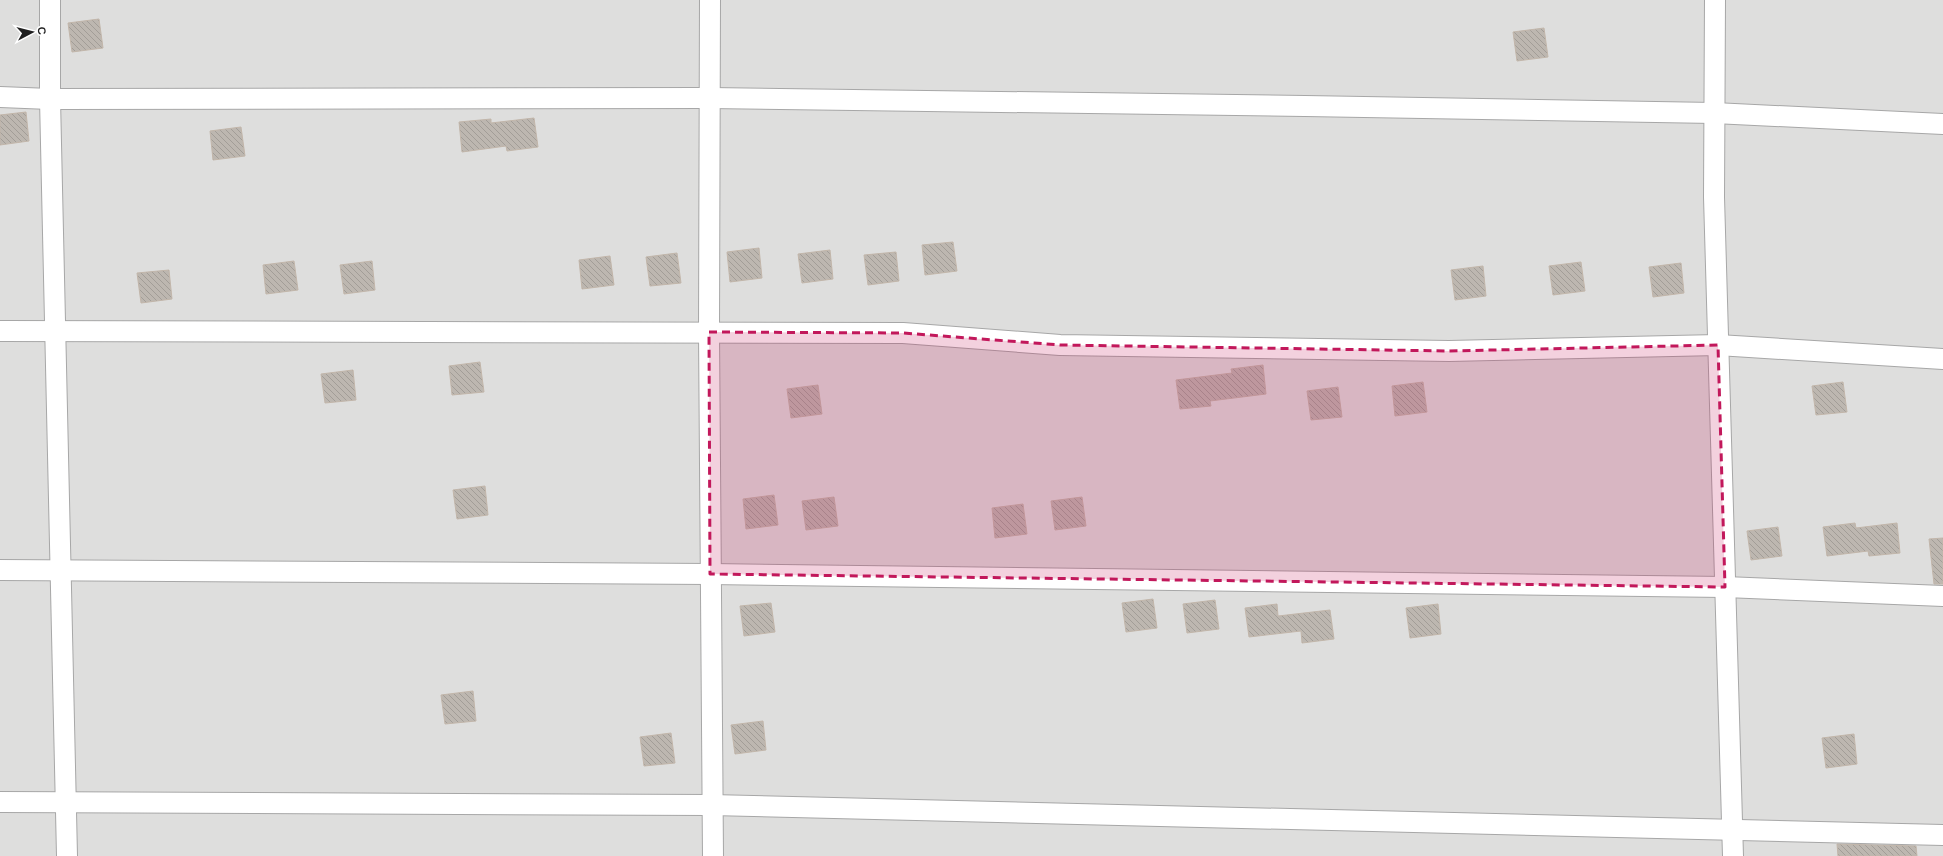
<svg xmlns="http://www.w3.org/2000/svg" width="1943" height="856" font-family="'Work Sans',sans-serif">
<style>
.residential{fill:#dededd}
.building{fill:url(#building-back-hatch);stroke:#c2b6aa}
.lines{fill:none;stroke-linecap:round;stroke-linejoin:round}
.minor-casing{stroke:#a7a7a7;stroke-width:22}
.minor{stroke:#fff;stroke-width:20}
.marked{fill:#c2185b;fill-opacity:0.2;stroke:#c2185b;stroke-width:3;stroke-dasharray:8 5;stroke-linejoin:round}
</style>
<defs>
<pattern id="building-back-hatch" width="6" height="6" patternUnits="userSpaceOnUse"><rect width="6" height="6" fill="#bdb7b0"/><path d="M-1 5l2 2M0 0l6 6M5-1l2 2" fill="none" stroke="#a29d97"/></pattern>
</defs>
<rect width="100%" height="100%" fill="#f1eee7"/>
<rect class="residential" x="0" y="0" width="1943" height="856"/>
<g class="building">
<polygon points="99,19 103,48 72,52 68,23"/>
<polygon points="1544,28 1548,57 1517,61 1513,32"/>
<polygon points="26,112 29,141 0,145 0,115"/>
<polygon points="534,118 538,147 507,151 506,146 462,152 459,122 491,119 491,123"/>
<polygon points="241,127 245,156 213,160 210,131"/>
<polygon points="953,242 957,271 925,275 922,245"/>
<polygon points="759,248 762,278 730,282 727,252"/>
<polygon points="830,250 833,279 802,283 798,254"/>
<polygon points="896,252 899,281 868,285 864,255"/>
<polygon points="677,253 681,283 650,286 646,257"/>
<polygon points="610,256 614,285 582,289 579,260"/>
<polygon points="294,261 298,290 266,294 263,265"/>
<polygon points="372,261 375,290 344,294 340,265"/>
<polygon points="1581,262 1585,291 1553,295 1549,266"/>
<polygon points="1681,263 1684,293 1653,297 1649,267"/>
<polygon points="1483,266 1486,296 1455,300 1451,270"/>
<polygon points="169,270 172,299 141,303 137,273"/>
<polygon points="480,362 484,392 452,395 449,366"/>
<polygon points="1263,365 1266,394 1210,401 1211,406 1180,409 1176,380 1232,373 1231,369"/>
<polygon points="353,370 356,400 325,403 321,374"/>
<polygon points="1423,382 1427,412 1395,416 1392,386"/>
<polygon points="1843,382 1847,412 1816,415 1812,386"/>
<polygon points="818,385 822,414 791,418 787,389"/>
<polygon points="1338,387 1342,417 1311,420 1307,391"/>
<polygon points="485,486 488,515 457,519 453,490"/>
<polygon points="774,495 778,525 746,529 743,499"/>
<polygon points="834,497 838,526 806,530 802,501"/>
<polygon points="1082,497 1086,526 1055,530 1051,501"/>
<polygon points="1023,504 1027,534 995,538 992,508"/>
<polygon points="1855,523 1856,528 1897,523 1900,553 1869,556 1868,551 1827,556 1823,527"/>
<polygon points="1778,527 1782,556 1751,560 1747,531"/>
<polygon points="1943,538 1943,584 1934,584 1929,539"/>
<polygon points="1153,599 1157,628 1126,632 1122,603"/>
<polygon points="1215,600 1219,629 1187,633 1183,604"/>
<polygon points="771,603 775,632 744,636 740,606"/>
<polygon points="1277,604 1278,616 1330,610 1334,639 1302,643 1301,631 1249,637 1245,608"/>
<polygon points="1438,604 1441,634 1410,638 1406,608"/>
<polygon points="473,691 476,721 445,724 441,695"/>
<polygon points="763,721 766,750 735,754 731,725"/>
<polygon points="671,733 675,763 644,766 640,737"/>
<polygon points="1854,734 1857,764 1826,768 1822,738"/>
<polygon points="1837,844 1916,846 1917,856 1838,856"/>
</g>
<g class="lines">
<g class="minor-casing">
<g id="minor">
<polyline points="50,0 50,99 67,856"/>
<polyline points="710,0 709,332 713,856"/>
<polyline points="1715,0 1714,197 1733,856"/>
<polyline points="0,97 50,99 710,98 1305,106 1714,113 1943,124"/>
<polyline points="0,331 903,333 1060,345 1449,351 1718,345 1943,359"/>
<polyline points="0,570 710,574 1725,587 1943,596"/>
<polyline points="0,802 711,805 1943,835"/>
</g>
</g>
<use href="#minor" class="minor"/>
</g>
<path class="marked" d="M709 332 903 333 1060 345 1449 351 1718 345 1725 587 710 574Z"/>
<g transform="translate(32 32) rotate(83)" stroke="#ffffff" stroke-width="3" paint-order="stroke">
<path d="M0-3L7 15L0 10L-7 15Z" fill="#202020"/>
<text y="-6" font-size="11" font-weight="bold" text-anchor="middle" fill="#202020">С</text>
</g>
</svg>
